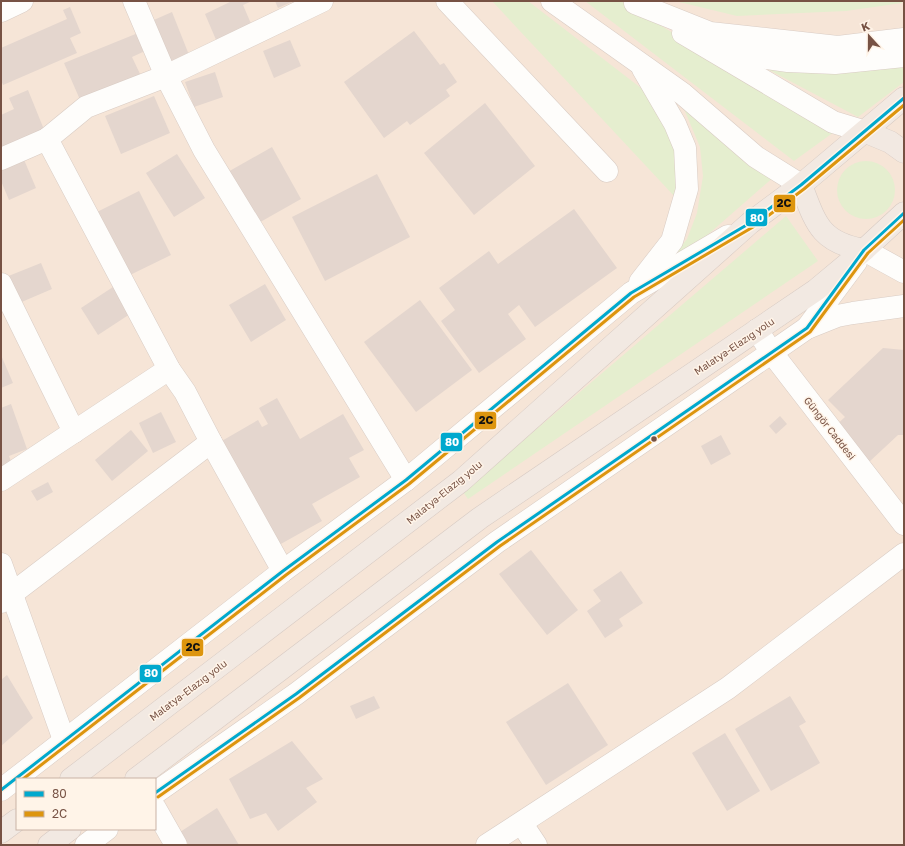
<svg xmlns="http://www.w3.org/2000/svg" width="905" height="846" font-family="'Golos Text',sans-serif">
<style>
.residential{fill:#f6e5d7;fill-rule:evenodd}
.green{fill:#e5eecf}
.building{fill:#e4d6ce}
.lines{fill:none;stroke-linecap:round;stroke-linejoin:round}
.minor-casing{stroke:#d9ccc4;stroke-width:23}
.tertiary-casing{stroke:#d9ccc4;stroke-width:23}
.secondary-casing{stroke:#d8cac2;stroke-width:23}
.trunk-casing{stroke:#d7cac3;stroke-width:23}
.minor{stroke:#fefdfb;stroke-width:22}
.tertiary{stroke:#fefdfb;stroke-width:22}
.secondary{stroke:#fefdfb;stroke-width:22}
.trunk{stroke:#f2e9e2;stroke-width:22}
.bus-1-casing{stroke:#fff4e8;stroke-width:6}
.bus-2-casing{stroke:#fff4e8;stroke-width:6}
.bus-1{stroke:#00a9ce;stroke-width:3}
.bus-2{stroke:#dd950e;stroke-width:3}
.bus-dot{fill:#775244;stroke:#fff4e8;stroke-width:1.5}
.labels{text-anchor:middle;stroke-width:3;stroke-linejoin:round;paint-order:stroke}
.street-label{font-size:10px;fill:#775244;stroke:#fff4e8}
.line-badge{stroke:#fff4e8;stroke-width:1.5}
.badge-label{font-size:11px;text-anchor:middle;font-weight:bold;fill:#fff}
.pale-badge-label{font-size:11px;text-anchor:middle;font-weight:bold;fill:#111}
</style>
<rect width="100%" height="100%" fill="#f8efe6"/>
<path class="residential" d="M1 1H904V845H1ZM17 779H155V829H17Z"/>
<g class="green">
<polygon points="492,1 528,1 641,88 661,106 681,149 675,197"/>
<polygon points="585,1 621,1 834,132 794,161"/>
<polygon points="675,1 901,1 902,3 846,11 737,16"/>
<polygon points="718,43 904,57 904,82 858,117"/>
<polygon points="684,109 775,176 672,266 668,262 687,239 697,213 703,176 700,147"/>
<circle cx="866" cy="190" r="29"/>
<polygon points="786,216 818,261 468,499 463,492"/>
</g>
<g class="building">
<polygon points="232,1 252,1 243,5 252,26 217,42 205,14"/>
<polygon points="275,1 294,1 278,8"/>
<polygon points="70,7 81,33 70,38 77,53 3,85 1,80 1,48 67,19 63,10"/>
<polygon points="172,12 191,60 166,70 147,23"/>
<polygon points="414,31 440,65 444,63 457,82 446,90 450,96 410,125 407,121 384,138 344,82"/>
<polygon points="138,33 145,51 132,57 141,76 81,102 64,63"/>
<polygon points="290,40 301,66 274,78 263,51"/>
<polygon points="215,72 223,97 194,107 185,82"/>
<polygon points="28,90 45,132 1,150 1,115 14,109 9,98"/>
<polygon points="154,96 170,133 121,154 105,116"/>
<polygon points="485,103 535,166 474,215 424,153"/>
<polygon points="272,147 301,199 255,225 226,173"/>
<polygon points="177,154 205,198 174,217 146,173"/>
<polygon points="22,155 36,188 9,200 1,181 1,164"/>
<polygon points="377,174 410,237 325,281 292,217"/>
<polygon points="139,191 171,255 130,275 97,212"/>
<polygon points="574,209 617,268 535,327 519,305 508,314 526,339 479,373 441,321 455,310 439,288 489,251 498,264"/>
<polygon points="41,263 52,289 17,304 6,277"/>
<polygon points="265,284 286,320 251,342 229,305"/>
<polygon points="113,287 130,314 98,335 81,308"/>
<polygon points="420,300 472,370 416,412 364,342"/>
<polygon points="883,348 904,350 904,435 898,435 869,462 833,428 845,417 828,400"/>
<polygon points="1,355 13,383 1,388"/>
<polygon points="277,398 300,439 343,414 364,450 349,458 360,477 312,504 322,521 279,545 220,442 258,420 262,427 268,424 259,408"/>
<polygon points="11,404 27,449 9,456 12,464 1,468 1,408"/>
<polygon points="161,412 176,442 153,453 139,423"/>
<polygon points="780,416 787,424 776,434 769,426"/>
<polygon points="131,430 148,451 112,481 95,460"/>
<polygon points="721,435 731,454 711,465 701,446"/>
<polygon points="48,482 53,492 37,501 31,491"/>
<polygon points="531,550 578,610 547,635 499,574"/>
<polygon points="621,571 643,603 619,619 623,626 605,638 587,611 601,601 593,590"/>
<polygon points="7,675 33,718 1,746 1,680"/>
<polygon points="568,683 608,745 546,785 506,722"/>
<polygon points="374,696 380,708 356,719 350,706"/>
<polygon points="790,696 806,722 799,726 820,763 771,791 735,729"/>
<polygon points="725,733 760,791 727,811 692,753"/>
<polygon points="292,741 323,779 306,788 317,802 278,831 266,813 250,819 229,779"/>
<polygon points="217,808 239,845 189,845 180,832"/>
</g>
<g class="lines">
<g class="minor-casing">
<g id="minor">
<polyline points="134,1 166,76 204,150 406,480"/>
<polyline points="447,1 607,171"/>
<polyline points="1,11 22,1"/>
<polyline points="47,139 169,369 185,392 211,442 283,571"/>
<polyline points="1,159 47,139 86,107 166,76 322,1"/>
<polyline points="1,284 74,432"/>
<polyline points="1,480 169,369"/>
<polyline points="1,564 64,740"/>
<polyline points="1,602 211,442"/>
<polyline points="155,808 176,845"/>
<polyline points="522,824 536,845"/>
<polyline points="487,845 728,688 904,554"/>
</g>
</g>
<g class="tertiary-casing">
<g id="tertiary">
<polyline points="552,1 683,94 756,157 801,185"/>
<polyline points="635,3 710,33 838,47 904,39"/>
<polyline points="683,33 833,122 866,132"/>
<polyline points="724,41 746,55 788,61 835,63 904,56"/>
<polyline points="640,282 672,241 687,189 685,148 675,124 643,69"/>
<polyline points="807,328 856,262"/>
<polyline points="1,790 283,571 406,480 631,293 728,236"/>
<polyline points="155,793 296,694 497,542 807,328 837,316 853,313 904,306"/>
<polyline points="86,845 107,829"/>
</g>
</g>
<g class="secondary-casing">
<g id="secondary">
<polyline points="864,250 904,272"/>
<polyline points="757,330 772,353 904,524"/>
</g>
</g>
<g class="trunk-casing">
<g id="trunk">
<polyline points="866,132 890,142 904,152"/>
<path d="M801 185C816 224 820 242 864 250"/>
<polyline points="71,779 461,481 750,223 801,185 904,98"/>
<polyline points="136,779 480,518 816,290 864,250 904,213"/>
<polyline points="1,832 17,820"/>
<polyline points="49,845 70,829"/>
</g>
</g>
<use href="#minor" class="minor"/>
<use href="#tertiary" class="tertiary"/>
<use href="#secondary" class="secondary"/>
<use href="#trunk" class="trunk"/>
<g class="bus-1-casing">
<g id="bus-1">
<polyline points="1,790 283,571 406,480 631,293 750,223 801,185 904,98"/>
<polyline points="155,793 296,694 497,542 807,328 864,250 904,213"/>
</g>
</g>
<g class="bus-2-casing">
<g id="bus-2">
<polyline points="23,779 286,575 409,484 634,297 753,227 804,189 904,105"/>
<polyline points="158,797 299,698 500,546 810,332 868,253 904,220"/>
</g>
</g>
<use href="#bus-1" class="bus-1"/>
<use href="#bus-2" class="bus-2"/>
</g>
<circle class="bus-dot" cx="654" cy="439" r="3.5"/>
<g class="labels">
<g class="street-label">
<text transform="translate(734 346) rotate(-34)" y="4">Malatya-Elazığ yolu</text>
<text transform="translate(830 428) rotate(52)" y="4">Güngör Caddesi</text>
<text transform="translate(444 492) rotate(-39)" y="4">Malatya-Elazığ yolu</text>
<text transform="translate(188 690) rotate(-37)" y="4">Malatya-Elazığ yolu</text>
</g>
</g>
<g class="line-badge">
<rect x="773" y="194" width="23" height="19" rx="4" fill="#dd950e"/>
<rect x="745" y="208" width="23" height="19" rx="4" fill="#00a9ce"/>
<rect x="474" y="411" width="23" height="19" rx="4" fill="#dd950e"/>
<rect x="440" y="432" width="23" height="20" rx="4" fill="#00a9ce"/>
<rect x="181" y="638" width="23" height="19" rx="4" fill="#dd950e"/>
<rect x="139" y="664" width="23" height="19" rx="4" fill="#00a9ce"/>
</g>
<g class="badge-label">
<text x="757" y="222">80</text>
<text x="452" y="446">80</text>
<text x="151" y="677">80</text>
</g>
<g class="pale-badge-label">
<text x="784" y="207">2C</text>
<text x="486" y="424">2C</text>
<text x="193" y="651">2C</text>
</g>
<rect width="905" height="846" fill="none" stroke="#775244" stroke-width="4"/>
<rect x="16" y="778" width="140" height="52" fill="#fff4e8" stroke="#c9b3a6"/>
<rect x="24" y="791" width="20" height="6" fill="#00a9ce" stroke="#c9b3a6"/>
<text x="52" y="798" font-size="12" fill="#775244">80</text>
<rect x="24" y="811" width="20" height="6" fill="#dd950e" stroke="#c9b3a6"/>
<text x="52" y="818" font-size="12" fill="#775244">2C</text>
<g transform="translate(869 36) rotate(339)" stroke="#fff4e8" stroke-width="3" paint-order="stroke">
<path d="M0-3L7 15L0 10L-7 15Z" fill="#775244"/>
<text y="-6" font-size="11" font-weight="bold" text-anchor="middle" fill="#775244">K</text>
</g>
</svg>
